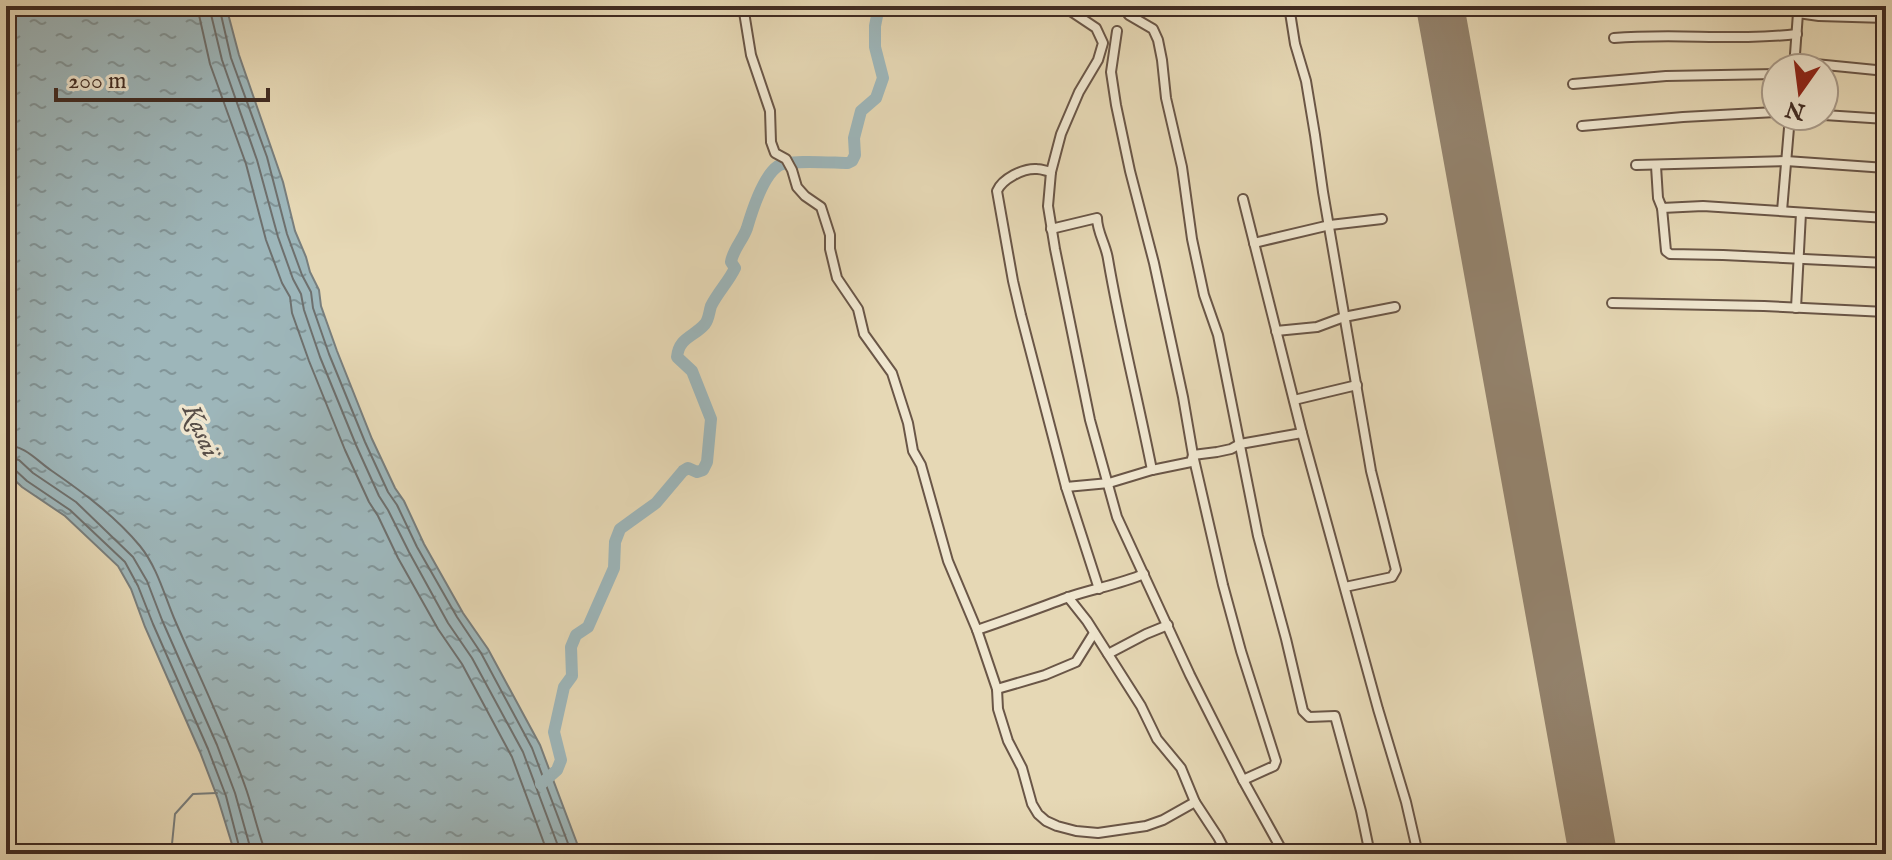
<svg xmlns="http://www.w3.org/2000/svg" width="1892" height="860" font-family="'IM FELL English',serif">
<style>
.water{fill:url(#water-ripples);stroke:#787e7d;stroke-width:2}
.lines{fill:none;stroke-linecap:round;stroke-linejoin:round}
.shore{stroke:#6e706e;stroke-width:2}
.stream{stroke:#787e7d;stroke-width:2}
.river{stroke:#9db6ba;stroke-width:12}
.runway{stroke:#93826c;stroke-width:48}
.minor-casing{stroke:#6a5647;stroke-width:12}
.minor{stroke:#efe6cf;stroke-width:8}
.labels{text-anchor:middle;stroke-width:7;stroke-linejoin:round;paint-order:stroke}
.water-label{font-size:26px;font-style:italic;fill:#574e48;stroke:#efe6cf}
</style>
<defs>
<pattern id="water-ripples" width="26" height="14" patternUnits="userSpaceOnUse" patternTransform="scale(2)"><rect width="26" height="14" fill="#9db6ba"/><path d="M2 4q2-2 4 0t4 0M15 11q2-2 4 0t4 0" fill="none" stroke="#819497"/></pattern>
</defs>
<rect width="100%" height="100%" fill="#e6d8b5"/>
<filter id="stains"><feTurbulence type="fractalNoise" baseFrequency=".0025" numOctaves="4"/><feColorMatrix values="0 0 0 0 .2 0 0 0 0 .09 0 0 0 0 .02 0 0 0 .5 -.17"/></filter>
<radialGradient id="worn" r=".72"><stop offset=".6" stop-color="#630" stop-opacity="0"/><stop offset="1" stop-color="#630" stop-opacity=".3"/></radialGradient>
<polygon class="water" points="6,6 226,6 239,55 283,182 295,231 306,257 310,272 319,290 321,306 337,351 372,439 395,488 404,501 424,544 463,613 488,649 540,745 581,854 235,854 218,799 200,752 145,627 131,589 118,566 65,516 22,487 6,472"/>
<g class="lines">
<g class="shore">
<polyline points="197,6 210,64 246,164 266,240 282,283 290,297 292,313 309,361 345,450 369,502 378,516 398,558 438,629 462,664 512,757 548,854"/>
<polyline points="209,6 222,60 257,160 278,237 293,279 301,294 304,310 320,357 356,445 379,496 388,510 409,552 448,623 472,658 523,752 561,854"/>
<polyline points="219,6 231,58 267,157 287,234 302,275 311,292 313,308 329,354 365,442 388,492 397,505 417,547 457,617 481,653 532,748 572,854"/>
<path d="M6 445C26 446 37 461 52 471 84 493 116 517 140 546 157 567 164 594 174 618 198 674 225 728 245 786 252 805 256 825 263 845L264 854"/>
<polyline points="6,457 19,460 33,473 76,502 133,557 147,581 162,620 217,745 235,793 252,854"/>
<polyline points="6,467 14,469 27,481 70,510 125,562 138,586 153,624 208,749 226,796 241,854"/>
</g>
<polyline class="stream" points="171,854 175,814 193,794 217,793"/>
<path class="river" d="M541 784 557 770 561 760 554 732 564 687 572 676 571 647 576 635 588 627 614 568 615 542 620 529 656 503 683 471 688 468 697 472 703 470 707 462 711 419 692 371 677 357C679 337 694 337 705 324 709 319 709 312 711 306 718 292 729 281 735 268L731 262C733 249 743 240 747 228 752 211 763 176 778 166 789 159 834 163 848 163L852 161 855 155 854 138 861 111 876 98 883 78 875 47V26L879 6"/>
<polyline class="runway" points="1440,6 1593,854"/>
<g class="minor-casing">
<g id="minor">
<polyline points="743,6 751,55 770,111 771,142 775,153 786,159 792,170 797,187 805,196 821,207 830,235 830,249 837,278 858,309 864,334 892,373 908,423 913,451 921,465 948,561 977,630 997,689 998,709 1008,741 1022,768 1032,804 1038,814 1046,821 1057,826 1076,831 1098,833 1146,826 1163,820 1195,802"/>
<polyline points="1063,6 1096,28 1103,43 1098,60 1079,92 1061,134 1051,172 1048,206 1055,249 1090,420 1117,517 1190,675 1243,780 1284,854"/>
<polyline points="1122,6 1129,15 1153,29 1158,40 1162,60 1166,98 1182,167 1192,239 1204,295 1218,335 1258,536 1286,639 1303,711 1309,717 1335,716 1361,811 1370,854"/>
<polyline points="1289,6 1295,44 1306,81 1315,135 1323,192 1371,471 1396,570 1392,577 1345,587"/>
<polyline points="1561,6 1565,6"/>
<polyline points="1795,6 1798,13 1819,16 1886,18"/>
<polyline points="1117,31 1111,72 1116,105 1130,171 1154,263 1183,397 1193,455 1223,585 1241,651 1276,761 1274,766 1243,780"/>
<path d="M1614 38C1675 33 1736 41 1797 34"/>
<polyline points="1795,62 1886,71"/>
<polyline points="1794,68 1798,13"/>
<polyline points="1573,84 1666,76 1776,74"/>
<polyline points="1824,115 1886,119"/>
<polyline points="1582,126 1683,117 1776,112"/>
<polyline points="1636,165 1786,161 1886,168"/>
<polyline points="1656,166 1658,198 1662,208 1703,206 1886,218"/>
<path d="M1051 172C1046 171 1042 169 1037 169 1023 168 1002 179 997 191L1013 281 1021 315 1066 487 1099 589"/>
<polyline points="1243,199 1302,433 1378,709 1406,802 1418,854"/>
<polyline points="1662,208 1666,251 1670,254 1723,255 1886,263"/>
<polyline points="1782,211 1790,116"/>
<path d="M1051 229 1097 218C1097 232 1106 245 1108 259 1120 330 1138 399 1152 470"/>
<polyline points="1254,243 1330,225 1382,219"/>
<polyline points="1612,303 1764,306 1886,312"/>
<polyline points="1796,308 1801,213"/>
<polyline points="1276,331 1317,327 1344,317 1395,307"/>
<polyline points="1294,400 1357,385"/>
<polyline points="1066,487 1109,483 1152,470 1191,462 1193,455 1217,452 1231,449 1240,444 1302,433"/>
<polyline points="1068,597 1087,621 1141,706 1157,739 1181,768 1195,802 1218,837 1227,854"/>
<path d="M977 630C1007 620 1036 609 1066 598 1091 589 1118 585 1144 574"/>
<polyline points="1108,654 1146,634 1168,625"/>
<polyline points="997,689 1045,675 1076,662 1094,633"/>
</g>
</g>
<use href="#minor" class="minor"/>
</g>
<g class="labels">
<g class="water-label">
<text transform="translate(202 430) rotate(66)" y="9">Kasaï</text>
</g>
</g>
<rect width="1892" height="860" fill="none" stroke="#e6d8b5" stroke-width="32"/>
<rect x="8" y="8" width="1876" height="844" fill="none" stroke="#402b22" stroke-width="4"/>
<rect x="16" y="16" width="1860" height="828" fill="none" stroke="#402b22" stroke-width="2"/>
<g transform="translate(1800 92) rotate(194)"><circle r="38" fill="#efe6cf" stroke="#a99b8a" stroke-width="2"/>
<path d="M0-6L14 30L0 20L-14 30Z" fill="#8f2418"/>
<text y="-12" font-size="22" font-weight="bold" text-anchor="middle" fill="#402b22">N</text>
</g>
<path d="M56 88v12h212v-12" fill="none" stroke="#402b22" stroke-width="4"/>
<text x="68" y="88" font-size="24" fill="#402b22" stroke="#efe6cf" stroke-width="6" paint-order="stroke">200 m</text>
<rect width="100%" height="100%" filter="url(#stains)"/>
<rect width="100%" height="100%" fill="url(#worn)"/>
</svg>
